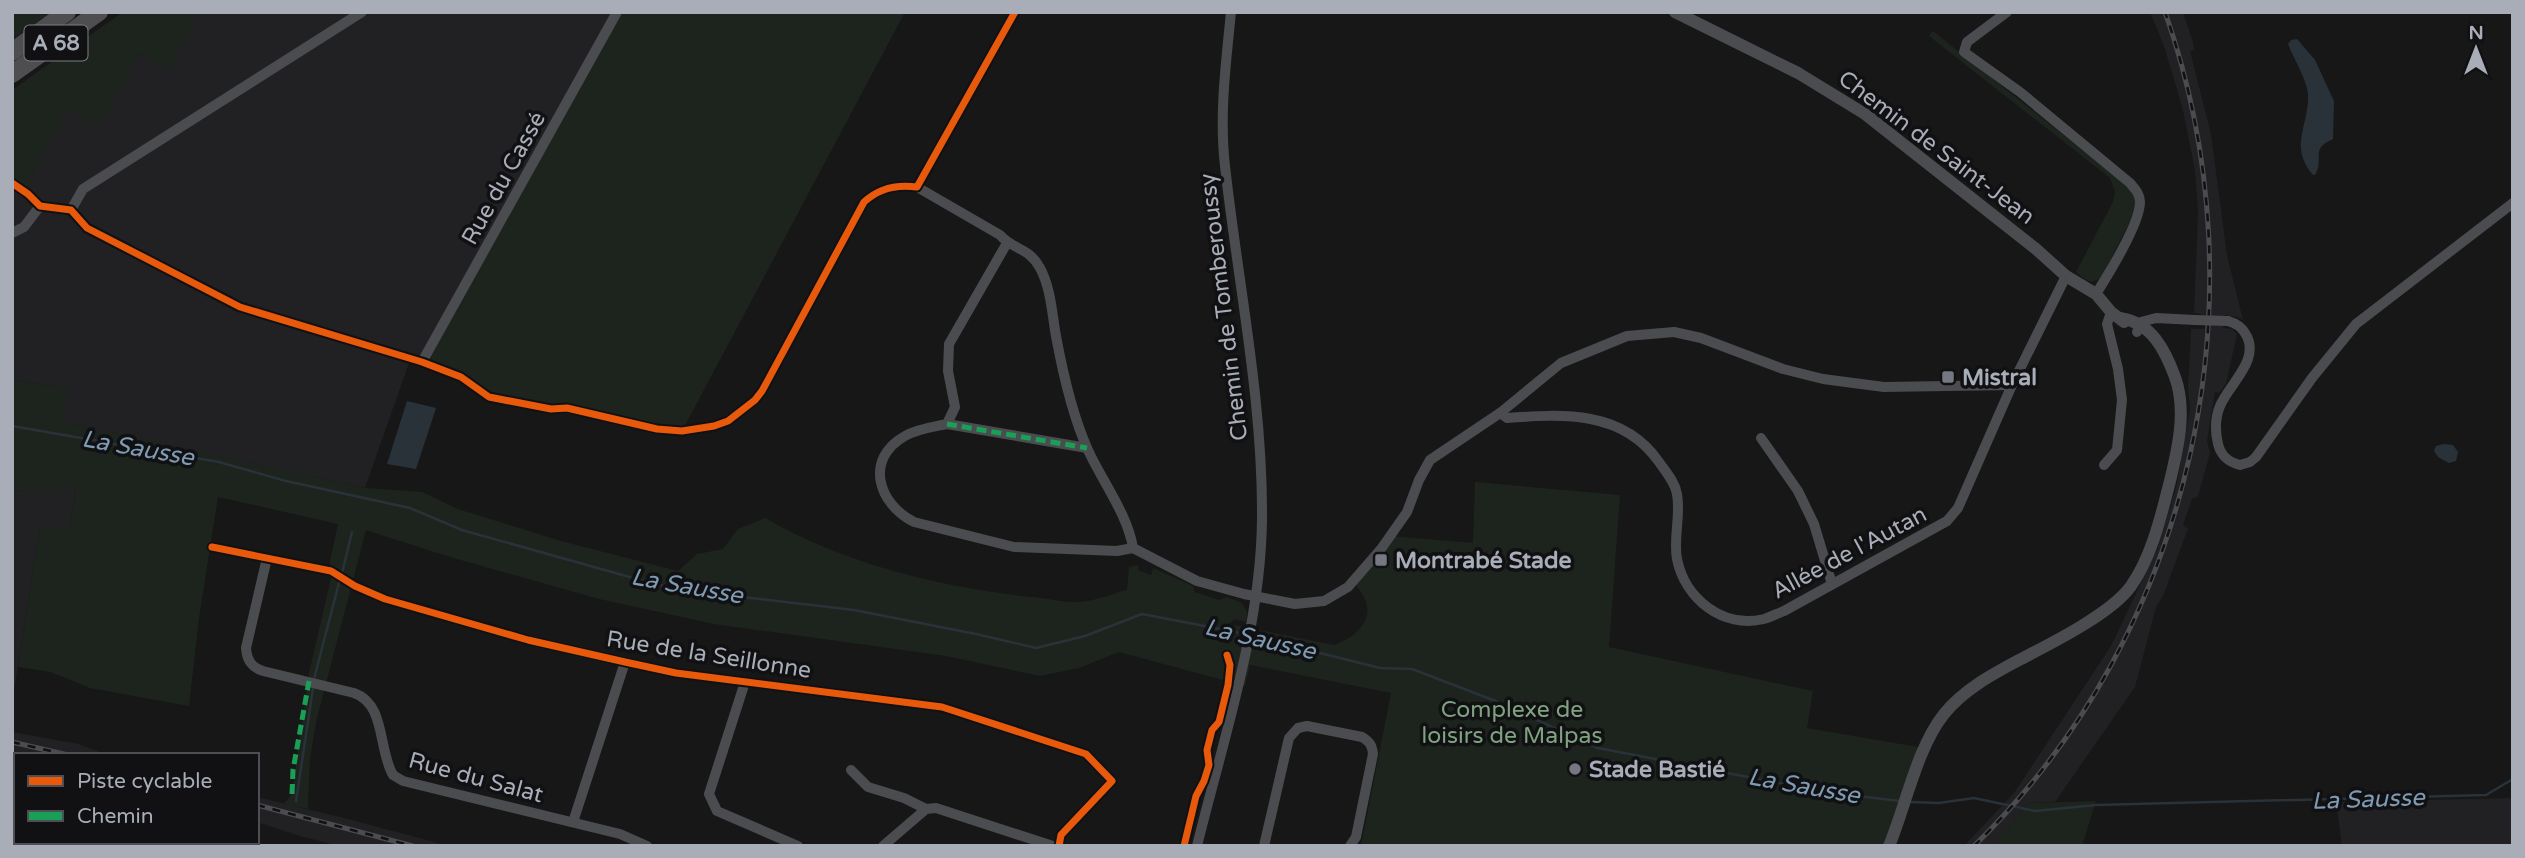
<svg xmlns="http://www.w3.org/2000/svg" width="2525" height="858" font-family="'Varela Round',sans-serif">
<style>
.built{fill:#212123}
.green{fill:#1d241e}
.water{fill:#2a3239}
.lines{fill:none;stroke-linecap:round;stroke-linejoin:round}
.stream{stroke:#2a3239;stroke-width:2.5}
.minor{stroke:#4b4c50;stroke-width:10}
.tertiary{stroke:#4b4c50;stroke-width:12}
.motorway{stroke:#4e4e51;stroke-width:18}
.rail-casing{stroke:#4b4c4f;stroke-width:5}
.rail{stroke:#111113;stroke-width:2.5;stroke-dasharray:8;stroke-linecap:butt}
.minor-bridge{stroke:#4b4c50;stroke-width:10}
.quiet{stroke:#1a9f57;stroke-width:5;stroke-dasharray:10 5;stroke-linecap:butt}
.cycleway-casing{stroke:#111113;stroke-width:11}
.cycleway{stroke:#e8590c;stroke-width:7}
.poi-dot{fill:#757880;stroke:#111113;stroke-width:2.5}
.labels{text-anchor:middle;stroke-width:7;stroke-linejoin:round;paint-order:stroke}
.shield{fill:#111113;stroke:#7b7e86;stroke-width:2}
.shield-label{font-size:21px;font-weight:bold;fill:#a8adb8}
.street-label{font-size:23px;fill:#a8adb8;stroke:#111113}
.poi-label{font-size:23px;font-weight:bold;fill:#a8adb8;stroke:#111113;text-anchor:start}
.park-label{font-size:23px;fill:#7fa381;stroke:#111113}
.water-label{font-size:24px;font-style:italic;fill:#7f9bb3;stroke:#111113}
</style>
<rect width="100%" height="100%" fill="#171717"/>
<g class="built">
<polygon points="199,12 617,12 422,362 410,360 365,488 59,421 68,388 12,380 12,180 25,188 66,109 99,125 140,54 170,69"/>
<polygon points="2150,12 2183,12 2193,42 2194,50 2190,51 2211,134 2227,255 2243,320 2237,317 2224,315 2223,328 2232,329 2237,334 2226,384 2219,393 2215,392 2207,441 2210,453 2198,496 2192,499 2183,525 2188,529 2180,550 2163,596 2156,607 2135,687 2055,802 2028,803 1995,846 1964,846 2014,793 2111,646 2158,547 2176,488 2190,409 2188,386 2191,329 2205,329 2206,315 2194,313 2198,212 2195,171 2183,110 2164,46"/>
<polygon points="76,488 69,532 40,528 12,703 12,491"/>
<polygon points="12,732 78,744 108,755 16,755 16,759 12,759"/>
<polygon points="257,797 352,820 449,846 339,846 300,836 257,822"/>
<polygon points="2513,798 2513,846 2342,846 2336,802"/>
</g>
<g class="green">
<polygon points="12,12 53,12 12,40"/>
<polygon points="123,12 199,12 170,70 140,54 99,126 66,110 25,188 12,180 12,90"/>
<polygon points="617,12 905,12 682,431 489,397 422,362"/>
<path d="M1933 31 2132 190 2136 196 2135 212 2101 278C2090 284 2086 281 2076 272L2113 202 2115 192 2110 178 1929 36Z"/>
<path d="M12 380 69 388 60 421 365 488 422 492 458 509 561 541 678 571 697 554 723 549 738 529 765 518C845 564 940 587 1032 597 1047 598 1064 603 1080 602 1095 601 1112 594 1127 590L1129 567 1138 565V570L1151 575 1153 568 1193 586 1195 592 1219 600 1227 597 1242 603 1247 612 1246 622 1235 619 1229 624 1334 645C1352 639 1373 623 1366 602 1364 595 1358 588 1354 582L1390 536 1473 543 1475 482 1620 495 1609 647 1813 691 1807 728 1924 748 1889 846H1361L1391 693 1250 665 1245 686 1119 652 1079 668 1040 676 946 656 714 624 599 599 450 557 366 530 316 722 310 758 308 809 284 804 292 794 309 673 331 578 330 561 338 524 218 497 199 618 189 706 90 688 51 672 18 667 40 527 69 531 76 489 12 491Z"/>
<polygon points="2096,801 2082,846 1995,846 2028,803"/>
</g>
<g class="water">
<path d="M2297 39 2315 60 2334 101 2333 139C2309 149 2325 159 2315 175L2312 174C2289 145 2309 126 2308 95 2308 82 2293 57 2288 44L2291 40Z"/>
<polygon points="407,401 436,408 416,469 387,464"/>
<polygon points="2444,444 2453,445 2458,452 2456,461 2449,463 2438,457 2434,451 2436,446"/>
</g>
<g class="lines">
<g class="stream">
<polyline points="12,426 219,462 286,481 410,508 462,530 658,585 699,592 854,610 976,634 1036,648 1085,636 1142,614 1246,634"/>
<polyline points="342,573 352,532"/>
<polyline points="1252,636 1380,668 1412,669 1493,700 1598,748 1831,793 1900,801"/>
<polyline points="296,801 315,675 340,579"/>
<polyline points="1910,802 1939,803 1974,798 2035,811 2096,805 2486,795 2513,779"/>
</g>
<g class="minor">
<path d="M2007 12 1967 42 1964 52 2020 92 2130 183C2135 189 2140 194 2140 202 2140 223 2108 275 2096 294"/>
<path d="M12 183 28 194 40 206 71 210 87 228 240 307 422 362 461 377 489 397 551 409 567 408 657 429 682 431 714 426 728 421 755 400 762 391 864 202C879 188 896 184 917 187L1015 12"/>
<path d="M917 187 1000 235C1013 250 1029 247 1040 268 1051 288 1052 314 1056 336 1063 374 1072 415 1088 450 1102 481 1128 515 1133 548"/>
<polyline points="71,210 83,189 362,12"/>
<polyline points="12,233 24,227 40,206"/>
<path d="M1007 243 949 344 948 371 955 407 947 424C933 427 917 429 905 436 864 459 878 504 914 522L1014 547 1117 551 1133 548"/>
<path d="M2228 321C2235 323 2241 326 2245 333 2262 359 2229 384 2220 406 2215 418 2215 431 2218 444 2221 456 2228 462 2240 465L2250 462 2256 457 2312 378 2356 324 2513 203"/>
<polyline points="2137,332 2141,322 2156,318 2195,320"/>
<polyline points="422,362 617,12"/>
<path d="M1500 413 1507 418C1563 414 1623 410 1659 462 1666 472 1675 482 1677 494 1681 516 1673 538 1677 559 1685 599 1723 629 1764 619 1771 617 1778 613 1784 611L1947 521 1958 508 2012 385 2066 276"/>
<polyline points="947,424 1087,448"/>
<polyline points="1761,438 1798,491 1814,524 1832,584"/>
<polyline points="2104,465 2117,450 2122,400 2118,369 2107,324 2111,312"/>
<polyline points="212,547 331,571 355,586 385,599 528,640 625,662 676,673 942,707 1086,754 1112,781 1061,835 1059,846"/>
<polyline points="1133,548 1197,581 1244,594 1295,604 1324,601 1348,587 1381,549 1407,512 1419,480 1430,460 1500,413 1561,363 1627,336 1674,332 1701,338 1783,369 1823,379 1884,387 2012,385"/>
<path d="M267 558 246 648C247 660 251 667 263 671L354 693C386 704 378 750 393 775L403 781 620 834 647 846"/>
<polyline points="745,682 709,794 717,811 798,846"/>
<polyline points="851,770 868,787 904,798 926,809"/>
<polyline points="12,812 16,813"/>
<polyline points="573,822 625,662"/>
<polyline points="125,842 138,846"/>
<polyline points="58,846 58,842"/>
<polyline points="883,846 926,809 936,808 1053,846"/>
<path d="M1197 846C1223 740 1261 628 1262 519 1263 401 1238 283 1225 166 1219 115 1226 63 1231 12"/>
<path d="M1264 846 1289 738 1298 728 1307 726 1362 737C1370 742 1372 745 1373 754L1356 837 1350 846"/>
</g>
<g class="tertiary">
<polyline points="1675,12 1798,73 1865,114 2036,249 2066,276 2096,294 2111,312 2124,322"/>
<path d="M1889 846C1906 805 1917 748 1944 714 1964 689 1993 674 2021 659 2052 643 2112 613 2131 586 2152 556 2161 516 2170 481 2178 448 2187 410 2175 377 2165 350 2152 323 2120 318"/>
</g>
<g class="motorway">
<polyline points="12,52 67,12"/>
<polyline points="12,74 99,12"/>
</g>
<g class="rail-casing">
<g id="rail">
<polyline points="12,742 68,755"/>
<polyline points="257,805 413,846"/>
<path d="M1974 846C2193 633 2266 299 2165 12"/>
</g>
</g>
<use href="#rail" class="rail"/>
<polyline class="minor-bridge" points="2195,320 2228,321"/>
<g class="quiet">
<polyline points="947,424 1087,448"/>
<polyline points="292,794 293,770 309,681"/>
</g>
<g class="cycleway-casing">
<g id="cycleway">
<path d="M12 183 28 194 40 206 71 210 87 228 240 307 422 362 461 377 489 397 551 409 567 408 657 429 682 431 714 426 728 421 755 400 762 391 864 202C879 188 896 184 917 187L1015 12"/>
<polyline points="212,547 331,571 355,586 385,599 528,640 625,662 676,673 942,707 1086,754 1112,781 1061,835 1059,846"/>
<polyline points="1184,846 1196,796 1204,781 1209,765 1207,750 1212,730 1219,722 1228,685 1230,665 1227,655"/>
</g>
</g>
<use href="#cycleway" class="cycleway"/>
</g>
<g class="poi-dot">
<rect x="1941" y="370" width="14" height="14" rx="3.5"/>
<rect x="1374" y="553" width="14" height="14" rx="3.5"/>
<circle cx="1575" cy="769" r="7"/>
</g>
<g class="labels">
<rect class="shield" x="24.5" y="25.5" width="63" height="35" rx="5"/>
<g class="shield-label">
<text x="56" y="50">A 68</text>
</g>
<g class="street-label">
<text transform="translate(1937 147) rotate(37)" y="8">Chemin de Saint-Jean</text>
<text transform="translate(503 178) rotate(-61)" y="8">Rue du Cassé</text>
<text transform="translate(1223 307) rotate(-97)" y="8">Chemin de Tomberoussy</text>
<text transform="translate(1849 552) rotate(-28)" y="8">Allée de l'Autan</text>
<text transform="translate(709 654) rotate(9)" y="8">Rue de la Seillonne</text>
<text transform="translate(476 777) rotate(15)" y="8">Rue du Salat</text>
</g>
<g class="poi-label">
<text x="1962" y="385">Mistral</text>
<text x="1395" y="568">Montrabé Stade</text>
<text x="1589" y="777">Stade Bastié</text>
</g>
<g class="park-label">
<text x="1512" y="717">Complexe de<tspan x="1512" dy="26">loisirs de Malpas</tspan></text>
</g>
<g class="water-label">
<text transform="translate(138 448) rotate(10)" y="8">La Sausse</text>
<text transform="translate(687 586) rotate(10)" y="8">La Sausse</text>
<text transform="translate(1260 639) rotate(13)" y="8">La Sausse</text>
<text transform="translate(1804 786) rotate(10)" y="8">La Sausse</text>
<text transform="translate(2368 799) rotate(-2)" y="8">La Sausse</text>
</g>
</g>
<rect width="2525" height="858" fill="none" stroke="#a8adb8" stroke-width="28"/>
<rect x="14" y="753" width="245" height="91" fill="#111113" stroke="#4d4f55" stroke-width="2"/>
<rect x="28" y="776" width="35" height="10" fill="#e8590c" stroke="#4d4f55" stroke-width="2"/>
<text x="77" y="788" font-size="21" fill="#a8adb8">Piste cyclable</text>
<rect x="28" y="811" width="35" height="10" fill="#1a9f57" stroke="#4d4f55" stroke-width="2"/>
<text x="77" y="823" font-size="21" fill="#a8adb8">Chemin</text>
<g transform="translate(2476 49)" stroke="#111113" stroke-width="5" paint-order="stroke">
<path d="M0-5L12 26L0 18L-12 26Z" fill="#a8adb8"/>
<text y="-10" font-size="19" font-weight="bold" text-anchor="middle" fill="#a8adb8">N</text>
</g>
</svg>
